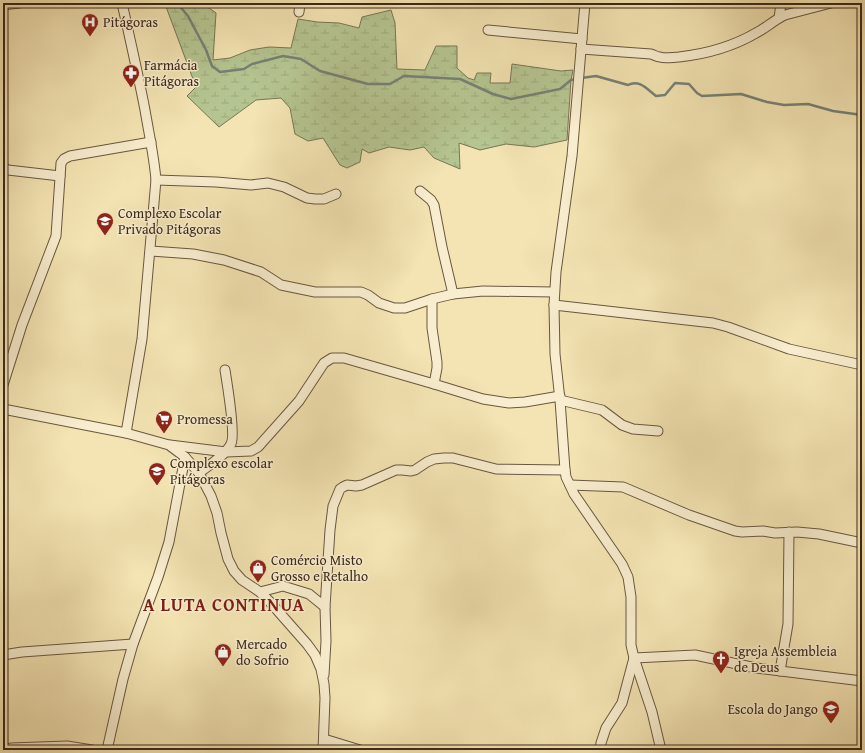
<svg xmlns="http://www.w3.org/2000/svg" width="865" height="753" font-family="'Gentium Book Plus',serif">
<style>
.wetland{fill:url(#wetland-marsh);stroke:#787655}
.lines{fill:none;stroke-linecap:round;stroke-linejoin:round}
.stream{stroke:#768177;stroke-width:2.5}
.minor-casing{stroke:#695740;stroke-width:11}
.minor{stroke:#f8edce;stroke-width:9}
.labels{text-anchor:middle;stroke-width:3;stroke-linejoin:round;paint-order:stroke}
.poi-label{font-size:14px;fill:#3b2819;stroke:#f8edce;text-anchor:start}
.district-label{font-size:18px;font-weight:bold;letter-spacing:1px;fill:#7a1f14;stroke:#f8edce}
</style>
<defs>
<pattern id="wetland-marsh" width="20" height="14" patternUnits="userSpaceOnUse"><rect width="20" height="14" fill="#b5c591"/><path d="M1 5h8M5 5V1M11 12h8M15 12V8" fill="none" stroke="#9da97c"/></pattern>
</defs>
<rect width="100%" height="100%" fill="#f4e4b3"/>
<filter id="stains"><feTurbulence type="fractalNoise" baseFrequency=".005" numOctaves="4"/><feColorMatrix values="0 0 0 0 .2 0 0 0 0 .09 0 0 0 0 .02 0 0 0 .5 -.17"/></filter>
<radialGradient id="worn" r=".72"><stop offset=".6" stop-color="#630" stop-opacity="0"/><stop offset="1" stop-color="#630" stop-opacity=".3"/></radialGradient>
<polygon class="wetland" points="161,3 202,3 216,13 213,60 230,58 250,50 269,47 291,48 298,19 317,22 339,23 359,28 362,17 391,10 395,23 397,69 425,70 436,46 457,46 457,68 468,78 474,80 477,73 491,73 490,83 510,83 512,64 561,71 573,70 571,80 567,140 534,147 506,144 480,150 459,143 460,169 434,158 424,147 410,150 389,147 369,153 362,149 360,162 347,168 340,165 323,138 308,141 295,134 290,108 281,98 256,100 219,127 187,96 196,87 165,4"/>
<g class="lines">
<g class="stream">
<polyline points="177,3 188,16 206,50 212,66 220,72 244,69 252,64 283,56 301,59 320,71 368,84 390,84 404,76 460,79 493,94 511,99 560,89 571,80 576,79"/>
<path d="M581 78 596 76 628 85C639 79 647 89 656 96L665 95 675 83 689 84 697 93 702 96 741 94 767 102 784 105 808 104 833 111 862 115"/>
</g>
<g class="minor-casing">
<g id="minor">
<path d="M122 3C130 39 138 74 145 110 149 134 154 156 156 180L142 339 126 433"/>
<polyline points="585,3 572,156 556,272 554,305 555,354 560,400 565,470 566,477 574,494 622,564 628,577 631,597 631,645 634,658 652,712 661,750"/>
<polyline points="3,5 19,3"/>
<polyline points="299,12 300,3"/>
<polyline points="779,18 781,3"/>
<polyline points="488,30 582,39"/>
<path d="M581 49 651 54C654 55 657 57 660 57 666 59 673 57 679 57 706 54 732 47 756 33 766 28 774 20 785 15L831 3"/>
<polyline points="3,167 8,170 60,176"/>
<polyline points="156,180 216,182 251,185 268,183 284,187 307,198 315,199 324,199 336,194"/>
<polyline points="420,191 431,200 434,205 442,247 453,294"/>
<polyline points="151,251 193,254 224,260 261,272 281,285 315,292 361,292 368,295 379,303 394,308 405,308 432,299 453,294 483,291 554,292"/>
<polyline points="432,299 432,328 437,362 437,368 434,384"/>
<polyline points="554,305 713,323 728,327 789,349 862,365"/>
<polyline points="3,385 22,325 56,236 61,163 64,159 70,156 151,142"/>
<polyline points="560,400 602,410 622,425 633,429 658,431"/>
<polyline points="3,409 126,433 169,445 185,457 199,473 211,496 217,513 221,533 228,559 234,571 242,580 260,592 270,602 307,644 315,655 321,669 324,684 325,698 323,750"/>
<polyline points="170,445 226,452 251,451 258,447 299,401 324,363 332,358 344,358 434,384 483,399 509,403 525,402 560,396"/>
<path d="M199 473C209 465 225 456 231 444 236 435 227 383 225 370"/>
<polyline points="570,485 623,487 689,515 735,531 742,532 763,531 775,533 797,532 819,534 862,543"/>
<polyline points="260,592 283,586 309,594 325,607"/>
<polyline points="3,655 22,652 133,644"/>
<polyline points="634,658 695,655 756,668 862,681"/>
<polyline points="780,671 788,624 789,532"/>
<polyline points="324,675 326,641 325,607 330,530 333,506 340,489 343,487 347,485 356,486 362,485 396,470 402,470 411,471 415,470 427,462 434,459 444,458 453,458 496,469 565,470"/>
<polyline points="324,739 360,750"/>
<polyline points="5,750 11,748 67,746 92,750"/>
<polyline points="107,750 123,679 133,644 158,577 169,542 185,457"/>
<polyline points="600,750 601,743 606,728 622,703 634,658"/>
</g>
</g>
<use href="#minor" class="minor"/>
</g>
<defs>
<g id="hospital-pin" transform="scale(0.9)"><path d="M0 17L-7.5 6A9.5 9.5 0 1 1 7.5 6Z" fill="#8f2418" stroke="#f8edce"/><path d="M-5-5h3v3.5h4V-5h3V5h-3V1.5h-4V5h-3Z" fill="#fff"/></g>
<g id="pharmacy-pin" transform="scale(0.9)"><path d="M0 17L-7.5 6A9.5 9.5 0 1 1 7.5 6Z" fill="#8f2418" stroke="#f8edce"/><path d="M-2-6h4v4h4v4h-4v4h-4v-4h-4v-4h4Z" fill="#fff"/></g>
<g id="school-pin" transform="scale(0.9)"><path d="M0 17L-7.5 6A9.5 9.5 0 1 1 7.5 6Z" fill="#8f2418" stroke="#f8edce"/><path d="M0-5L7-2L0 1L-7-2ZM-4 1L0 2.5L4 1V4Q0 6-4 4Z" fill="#fff"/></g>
<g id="supermarket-pin" transform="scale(0.9)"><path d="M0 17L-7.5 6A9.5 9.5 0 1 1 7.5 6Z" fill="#8f2418" stroke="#f8edce"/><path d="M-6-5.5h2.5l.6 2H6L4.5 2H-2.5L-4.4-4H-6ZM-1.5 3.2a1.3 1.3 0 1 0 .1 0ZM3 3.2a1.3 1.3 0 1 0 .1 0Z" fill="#fff"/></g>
<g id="shop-pin" transform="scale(0.9)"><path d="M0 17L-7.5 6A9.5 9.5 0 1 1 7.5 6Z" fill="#8f2418" stroke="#f8edce"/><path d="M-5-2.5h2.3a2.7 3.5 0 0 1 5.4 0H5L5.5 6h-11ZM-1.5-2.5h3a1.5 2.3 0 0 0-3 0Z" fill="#fff"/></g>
<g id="church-pin" transform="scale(0.9)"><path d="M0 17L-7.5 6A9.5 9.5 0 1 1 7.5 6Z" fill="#8f2418" stroke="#f8edce"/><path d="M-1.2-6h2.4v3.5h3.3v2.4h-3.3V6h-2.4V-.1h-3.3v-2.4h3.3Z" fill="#fff"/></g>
</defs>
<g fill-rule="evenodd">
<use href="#hospital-pin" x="90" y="22"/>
<use href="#pharmacy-pin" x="131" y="73"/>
<use href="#school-pin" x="105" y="221"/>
<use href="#supermarket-pin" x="164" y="419"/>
<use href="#school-pin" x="157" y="471"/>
<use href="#shop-pin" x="258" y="568"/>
<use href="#shop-pin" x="223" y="652"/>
<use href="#church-pin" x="721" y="659"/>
<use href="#school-pin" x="831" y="709"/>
</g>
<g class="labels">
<g class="poi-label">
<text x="103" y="27">Pitágoras</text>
<text x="144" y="70">Farmácia<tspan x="144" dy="16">Pitágoras</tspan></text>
<text x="118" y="218">Complexo Escolar<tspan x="118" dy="16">Privado Pitágoras</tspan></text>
<text x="177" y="424">Promessa</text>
<text x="170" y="468">Complexo escolar<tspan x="170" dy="16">Pitágoras</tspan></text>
<text x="271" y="565">Comércio Misto<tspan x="271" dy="16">Grosso e Retalho</tspan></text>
<text x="236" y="649">Mercado<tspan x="236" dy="16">do Sofrio</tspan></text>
<text x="734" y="656">Igreja Assembleia<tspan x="734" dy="16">de Deus</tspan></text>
<text x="818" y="714" text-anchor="end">Escola do Jango</text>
</g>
<g class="district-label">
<text x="224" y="611">A LUTA CONTINUA</text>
</g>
</g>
<rect width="865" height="753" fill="none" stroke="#f4e4b3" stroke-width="16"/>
<rect x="4" y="4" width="857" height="745" fill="none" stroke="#3b2819" stroke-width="2"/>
<rect x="8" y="8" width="849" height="737" fill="none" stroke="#3b2819"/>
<rect width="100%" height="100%" filter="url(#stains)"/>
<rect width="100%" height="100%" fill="url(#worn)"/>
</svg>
